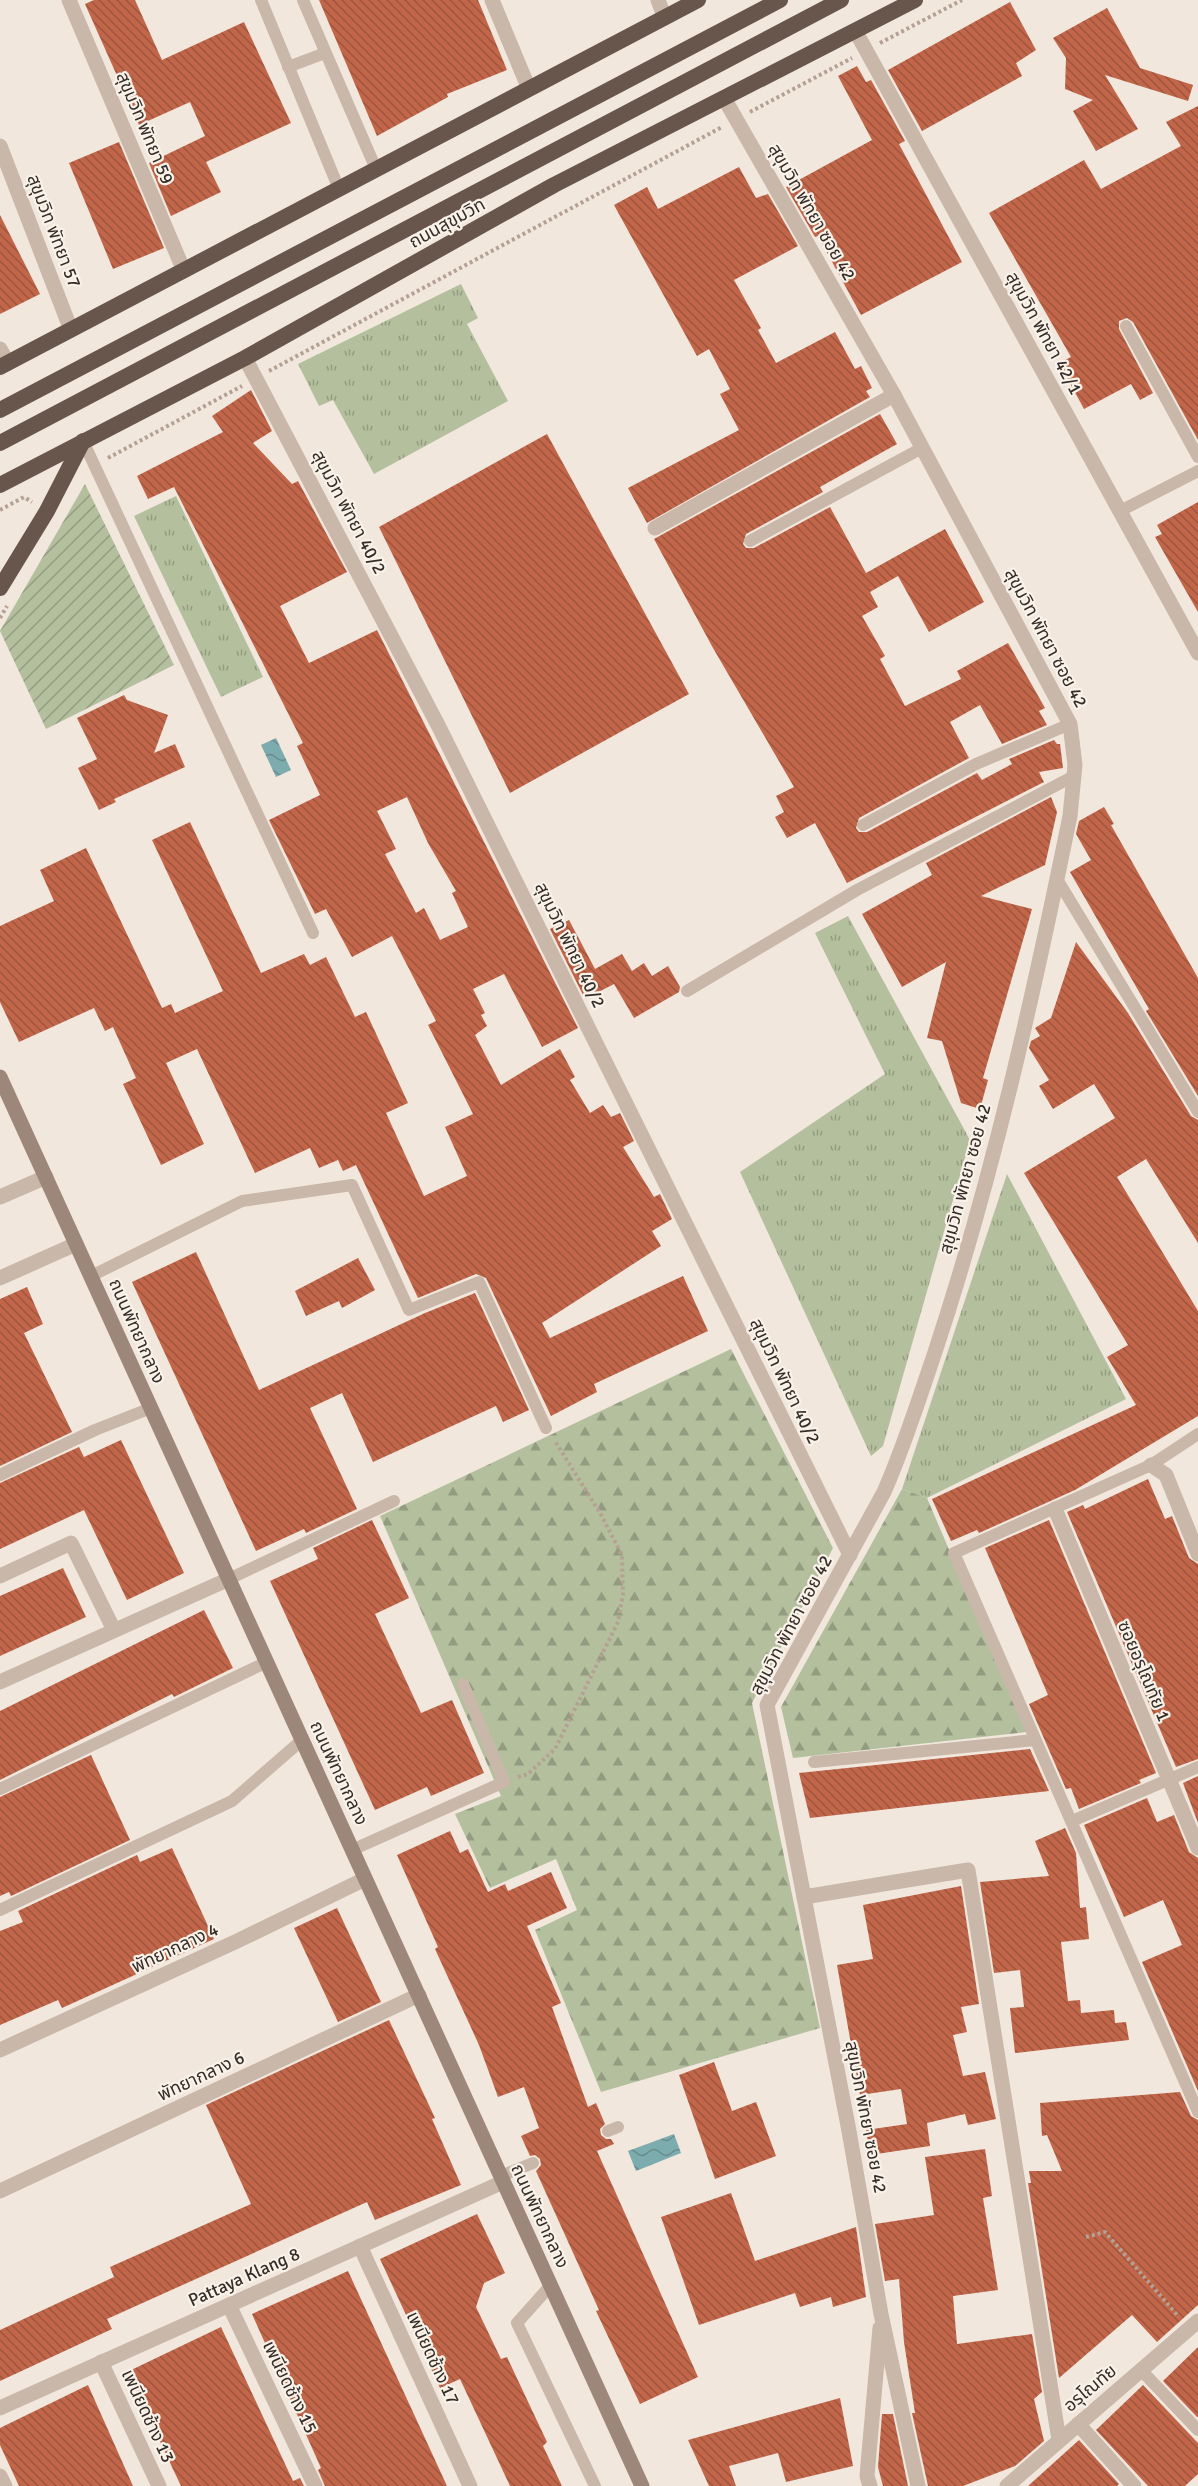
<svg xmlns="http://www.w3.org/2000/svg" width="1198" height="2486" font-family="Signika,'Noto Sans Thai',sans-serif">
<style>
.grass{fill:url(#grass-tufts)}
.forest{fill:url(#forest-firs)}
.garden{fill:url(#garden-furrows)}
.water{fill:url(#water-waves)}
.building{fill:url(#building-back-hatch);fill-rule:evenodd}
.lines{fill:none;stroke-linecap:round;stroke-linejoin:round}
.path{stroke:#b5a193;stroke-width:4;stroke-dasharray:3 3;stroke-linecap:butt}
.service{stroke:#c9b7a9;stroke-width:12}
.minor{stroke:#c9b7a9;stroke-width:15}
.secondary{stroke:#9d877a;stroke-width:15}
.trunk{stroke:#68564d;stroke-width:16}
.labels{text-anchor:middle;stroke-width:4.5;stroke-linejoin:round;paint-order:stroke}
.street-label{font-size:18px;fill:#362d29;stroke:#f9f2e9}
</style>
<defs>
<pattern id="grass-tufts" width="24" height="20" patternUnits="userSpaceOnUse" patternTransform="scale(1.5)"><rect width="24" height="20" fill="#b4c09d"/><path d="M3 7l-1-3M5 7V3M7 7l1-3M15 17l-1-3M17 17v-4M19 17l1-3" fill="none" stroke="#939c80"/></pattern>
<pattern id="forest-firs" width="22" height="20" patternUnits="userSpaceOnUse" patternTransform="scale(1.5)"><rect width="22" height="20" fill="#b4c09d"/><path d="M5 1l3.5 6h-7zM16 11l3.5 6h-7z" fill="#939c80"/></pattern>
<pattern id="garden-furrows" width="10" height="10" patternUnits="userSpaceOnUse" patternTransform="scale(1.5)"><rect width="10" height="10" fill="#b4c09d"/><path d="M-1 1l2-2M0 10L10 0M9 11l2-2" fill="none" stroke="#939c80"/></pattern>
<pattern id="water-waves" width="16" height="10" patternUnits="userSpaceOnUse" patternTransform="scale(1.5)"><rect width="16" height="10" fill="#7cacae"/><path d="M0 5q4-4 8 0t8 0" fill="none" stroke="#668c8e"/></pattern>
<pattern id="building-back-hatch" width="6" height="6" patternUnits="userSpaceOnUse" patternTransform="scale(1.5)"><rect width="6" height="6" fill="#c2664a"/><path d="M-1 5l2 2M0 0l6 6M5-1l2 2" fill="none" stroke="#9e543e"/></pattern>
</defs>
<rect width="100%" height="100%" fill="#f1e7dd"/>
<g class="grass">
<polygon points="461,284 478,318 467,324 508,401 374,474 333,400 319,406 298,364"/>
<polygon points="176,496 263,677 221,697 134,516"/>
<polygon points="848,916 970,1140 883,1446 871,1456 740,1172 885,1074 815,933"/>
<polygon points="1007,1174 1126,1399 927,1498 902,1489"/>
</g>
<g class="forest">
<polygon points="731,1349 833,1548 752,1703 820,2028 601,2092 535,1930 577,1910 556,1859 490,1888 455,1814 501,1796 380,1516"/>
<polygon points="902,1489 927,1498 1027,1732 793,1758 781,1707"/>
</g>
<polygon class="garden" points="85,484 174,665 46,729 0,631"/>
<g class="water">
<polygon points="276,738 291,770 276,777 261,745"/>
<polygon points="674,2134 681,2153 636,2171 628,2151"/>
</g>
<g class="building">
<polygon points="94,0 135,0 162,60 244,22 291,123 206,162 221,192 171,216 149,163 205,136 190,102 139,125 85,4"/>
<polygon points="319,0 478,0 507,70 447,94 448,97 377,136"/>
<polygon points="1010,2 1036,50 1016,63 1022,76 922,131 888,70"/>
<polygon points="1107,8 1140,68 1193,85 1188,101 1105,75 1138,129 1096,151 1073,111 1093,100 1065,89 1066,58 1053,38"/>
<polygon points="857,66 866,82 871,80 905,141 899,144 962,262 861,315 818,236 815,237 786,187 872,140 838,76"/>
<polygon points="1198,106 1198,440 1133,322 1127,318 1119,321 1119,329 1153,393 1140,400 1131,384 1084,409 1059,363 1071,357 989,213 1084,160 1101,189 1181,146 1166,122"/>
<polygon points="119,142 164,248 113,269 69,163"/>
<polygon points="739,167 756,198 768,194 798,246 734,280 761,328 758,330 776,363 835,332 855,369 861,366 872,388 866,391 870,397 647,523 628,488 739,430 720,394 730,389 709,349 697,356 614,205 647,187 658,209"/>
<polygon points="0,215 40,294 0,314"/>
<path d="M251 390 272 431 253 443 292 484 298 481 347 572 280 606 309 663 377 630 578 1028 542 1047 504 974 473 989 485 1013 481 1015 487 1026 475 1035 501 1085 560 1049 575 1077 570 1080 590 1113 603 1105 611 1117 620 1113 634 1141 623 1147 654 1197 660 1194 672 1219 652 1231 661 1246 542 1323 550 1338 683 1276 708 1331 594 1384 597 1392 551 1416 486 1278 476 1274 418 1298 356 1165 343 1171 338 1160 319 1168 310 1148 255 1173 197 1049 166 1063 204 1144 161 1165 123 1084 136 1078 113 1027 105 1031 94 1008 19 1042 0 1002V926L54 901 40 870 86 848 162 1008 171 1004 175 1013 223 991 152 840 190 822 261 973 304 954 310 965 326 957 355 1017 366 1012 408 1103 386 1113 424 1196 467 1176 445 1127 473 1114 428 1025 436 1021 392 936 352 957 326 909 315 914 269 820 320 795 297 746 303 743 174 487 148 499 137 476 223 432 212 416ZM407 797 428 843 456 891 452 893 468 927 440 940 424 908 416 913 385 854 396 849 377 811Z"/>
<polygon points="880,414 897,444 820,487 823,492 746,534 743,544 746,548 754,548 830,507 866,573 945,529 984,602 929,632 898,576 870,592 878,607 862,616 885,656 880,659 905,706 961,679 957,671 1008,643 1045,708 1039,711 1047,725 1002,744 980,705 950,722 969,758 859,818 856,828 859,832 867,832 977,773 982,780 1012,764 1009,759 1054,740 1057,744 1060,744 1063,768 1039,772 1044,782 847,883 815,823 787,838 775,817 784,812 776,796 794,787 713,648 654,539"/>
<polygon points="547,434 689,694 510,793 379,527"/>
<polygon points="1198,502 1198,612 1155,537 1162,534 1157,525"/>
<polygon points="124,695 127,700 168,715 154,753 175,744 185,767 114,799 116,802 99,810 78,768 97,759 77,718"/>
<polygon points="1051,797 1057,812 1045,865 981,896 1032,909 983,1078 988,1080 980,1109 961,1103 942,1041 927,1038 946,962 902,987 862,914 932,875 926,863"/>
<polygon points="1104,807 1114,824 1111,825 1198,978 1198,1096 1146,1011 1149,1009 1070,872 1091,860 1076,834 1079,821"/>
<polygon points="569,920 595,969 622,954 632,971 644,963 652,976 668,966 680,987 679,992 634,1018 614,984 585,999 550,929"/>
<polygon points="1076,942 1128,1013 1191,1116 1198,1120 1198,1243 1146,1159 1117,1177 1198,1311 1198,1416 1075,1490 979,1533 977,1530 951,1541 932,1499 1136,1405 1107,1357 1128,1345 1024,1173 1115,1118 1094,1084 1053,1109 1039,1086 1049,1080 1029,1048 1031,1041 1040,1036 1035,1028 1051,1018"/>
<polygon points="196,1252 259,1390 425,1313 475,1293 529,1410 503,1422 496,1406 373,1462 342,1393 310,1408 357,1509 306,1533 304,1529 256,1551 132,1282"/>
<polygon points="358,1258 375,1290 342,1308 339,1301 306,1316 295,1291"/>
<polygon points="27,1287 43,1324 24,1333 72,1432 0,1466 0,1299"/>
<polygon points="121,1440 184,1573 127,1600 84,1510 0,1549 0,1483 79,1447 84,1457"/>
<polygon points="1148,1479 1165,1519 1172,1516 1189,1558 1198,1564 1198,1759 1176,1767 1067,1512 1083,1505 1085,1509"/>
<polygon points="372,1520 409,1598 375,1614 421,1713 452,1700 484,1773 431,1796 427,1787 375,1810 270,1581 318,1559 313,1548"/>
<polygon points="1049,1520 1156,1773 1139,1780 1141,1783 1079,1809 1071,1788 1066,1789 1029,1704 1048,1695 985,1548"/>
<polygon points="63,1568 86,1617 0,1656 0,1596"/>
<polygon points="204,1610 233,1668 174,1697 172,1694 0,1780 0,1711"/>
<polygon points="1030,1749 1049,1791 810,1818 799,1773"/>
<polygon points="91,1755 130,1840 11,1896 9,1892 0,1896 0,1797"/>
<polygon points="1198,1776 1198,1823 1183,1783"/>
<polygon points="1147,1798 1157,1822 1174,1815 1189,1852 1198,1858 1198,2091 1142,1962 1182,1945 1163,1900 1124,1917 1084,1825"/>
<polygon points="1065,1828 1076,1853 1080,1908 1086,1907 1089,1939 1061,1942 1068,2001 1080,2000 1081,2013 1114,2010 1115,2023 1126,2022 1129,2040 1015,2053 1010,2008 1024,2007 1020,1970 994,1973 980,1882 1049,1876 1035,1841"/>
<polygon points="450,1831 460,1853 468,1849 488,1892 505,1884 508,1891 551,1872 567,1908 527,1926 561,2003 552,2007 588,2107 596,2103 605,2124 600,2129 601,2135 606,2139 611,2139 614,2144 597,2151 698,2377 640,2404 596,2311 599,2310 536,2171 541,2165 540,2159 535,2155 530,2156 521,2136 539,2128 524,2087 498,2097 479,2045 435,1949 438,1947 397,1855"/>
<polygon points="172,1848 214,1939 62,2008 58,2000 0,2025 0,1931 23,1922 18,1911 137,1855 140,1862"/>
<polygon points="961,1886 979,2004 961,2007 967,2032 953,2035 963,2076 985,2072 996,2119 968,2125 965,2114 927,2123 930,2146 870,2155 866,2130 907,2124 901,2089 860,2095 837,1965 873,1959 863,1905"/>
<polygon points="337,1908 381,2002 338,2022 294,1928"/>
<polygon points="389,2020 435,2118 432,2119 461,2185 375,2220 367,2202 107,2319 112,2329 0,2381 0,2330 114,2277 110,2267 251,2204 206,2105"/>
<polygon points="714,2062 732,2111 756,2102 776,2156 715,2179 679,2075"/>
<polygon points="1180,2092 1191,2116 1198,2120 1198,2305 1157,2342 1132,2315 1059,2378 1028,2183 1031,2183 1029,2171 1062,2171 1047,2135 1042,2136 1040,2103"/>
<polygon points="985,2149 992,2196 983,2198 998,2290 953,2296 957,2344 1032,2334 1042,2392 1034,2399 1044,2441 1015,2466 963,2486 928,2486 912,2413 915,2413 904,2342 899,2279 885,2281 875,2224 934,2215 925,2157"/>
<polygon points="731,2193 755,2261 856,2227 866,2297 833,2307 831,2297 800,2307 795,2293 699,2325 661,2217"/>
<polygon points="477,2214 505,2273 484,2283 476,2307 501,2359 507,2357 547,2442 543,2446 562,2486 510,2486 460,2379 440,2388 380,2259"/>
<polygon points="348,2271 447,2486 325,2486 318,2470 321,2468 252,2314"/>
<polygon points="221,2327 293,2481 300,2478 304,2486 181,2486 127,2372"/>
<polygon points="1198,2347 1198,2417 1197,2417 1163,2381"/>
<polygon points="88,2385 133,2486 19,2486 0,2445 0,2428"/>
<polygon points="1143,2385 1198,2443 1198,2474 1185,2486 1148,2486 1096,2430"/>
<polygon points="840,2398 853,2466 786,2482 778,2453 729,2466 736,2486 709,2486 688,2440"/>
<polygon points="882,2414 893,2414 908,2486 883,2486 878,2467"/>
<polygon points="1079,2440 1119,2484 1117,2486 1028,2486"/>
</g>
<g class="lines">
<g class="path">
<polyline points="880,43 962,0"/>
<polyline points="750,112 852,58"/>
<polyline points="269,371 722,127"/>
<polyline points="108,458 242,386"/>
<polyline points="0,510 24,497 32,502"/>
<polyline points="0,618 7,606"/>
<polyline points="518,1777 528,1774 555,1749 618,1622 623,1594 622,1555 600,1513 555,1441"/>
<polyline points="1086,2237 1105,2232 1179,2317"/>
</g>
<g class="service">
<polyline points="261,0 339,189"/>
<polyline points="303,0 376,169"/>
<polyline points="288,67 325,53"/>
<polyline points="1126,326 1198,457"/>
<polyline points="83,441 313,933"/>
<polyline points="1120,511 1198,471"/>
<polyline points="750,541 922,448"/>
<polyline points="863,825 976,764 1070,724"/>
<polyline points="1057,879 1198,1112"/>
<polyline points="687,991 857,890 1074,776"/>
<polyline points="91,1276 242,1201 352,1185 409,1310 479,1282 546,1428"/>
<polyline points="1198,1434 1151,1465 954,1553 1198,2112"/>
<polyline points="0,1475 95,1430 151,1408"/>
<polyline points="229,1579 394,1501"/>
<polyline points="814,1762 1035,1740"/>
<polyline points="0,1789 267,1662"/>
<polyline points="1072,1821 1198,1767"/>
<polyline points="352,1850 504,1782 463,1684"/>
<polyline points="0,1910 232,1801 302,1740"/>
<polyline points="608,2131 618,2127"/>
<polyline points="501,2176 533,2163"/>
<polyline points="551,2285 517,2323 595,2486"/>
<polyline points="1141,2370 1198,2430"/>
</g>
<g class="minor">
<polyline points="69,0 184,271"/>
<polyline points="492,0 529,89"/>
<polyline points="658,0 665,18"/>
<polyline points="856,32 1198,653"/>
<path d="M724 98 894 395 1070 724 1075 765 1070 816C1033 997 993 1177 935 1352 919 1399 904 1447 884 1492L767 1705 849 2131 881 2314 918 2486"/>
<polyline points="0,146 71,330"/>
<polyline points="0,349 8,363"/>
<polyline points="245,358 439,727 850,1555"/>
<polyline points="655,528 894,395"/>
<polyline points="0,1197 46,1177"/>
<polyline points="0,1278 76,1244"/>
<polyline points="1151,1465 1166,1475 1198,1554"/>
<polyline points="1055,1509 1198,1848"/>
<polyline points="0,1576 71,1543 113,1628"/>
<polyline points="0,1682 229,1579"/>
<polyline points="804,1897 968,1870 1059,2440"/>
<polyline points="0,2050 235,1942 365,1879"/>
<polyline points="0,2191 419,1995"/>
<polyline points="360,2246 470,2486"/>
<polyline points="229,2305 315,2486"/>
<polyline points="101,2362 159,2486"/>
<polyline points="0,2408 503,2182"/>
<polyline points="1078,2424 1134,2486"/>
<polyline points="0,2476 5,2486"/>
<polyline points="870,2486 867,2476 880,2328"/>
<polyline points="1007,2486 1198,2321"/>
</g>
<polyline class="secondary" points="0,1077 642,2486"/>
<g class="trunk">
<polyline points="0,367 698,0"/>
<polyline points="0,410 780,0"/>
<polyline points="0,443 841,0"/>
<polyline points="0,485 245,358 554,185 915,0"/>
<polyline points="0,588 47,511 83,441"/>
</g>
</g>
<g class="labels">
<g class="street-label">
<text transform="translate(145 128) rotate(67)" y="6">สุขุมวิท พัทยา 59</text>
<text transform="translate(812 212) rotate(60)" y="6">สุขุมวิท พัทยา ซอย 42</text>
<text transform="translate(447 223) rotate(-29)" y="6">ถนนสุขุมวิท</text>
<text transform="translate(54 231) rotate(69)" y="6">สุขุมวิท พัทยา 57</text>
<text transform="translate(1044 333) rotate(61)" y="6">สุขุมวิท พัทยา 42/1</text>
<text transform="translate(349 512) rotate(62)" y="6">สุขุมวิท พัทยา 40/2</text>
<text transform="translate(1046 638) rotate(62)" y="6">สุขุมวิท พัทยา ซอย 42</text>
<text transform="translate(570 945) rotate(64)" y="6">สุขุมวิท พัทยา 40/2</text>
<text transform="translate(965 1179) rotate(-75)" y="6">สุขุมวิท พัทยา ซอย 42</text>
<text transform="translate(137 1331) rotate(66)" y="6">ถนนพัทยากลาง</text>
<text transform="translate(785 1381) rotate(64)" y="6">สุขุมวิท พัทยา 40/2</text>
<text transform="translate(791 1625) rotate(-62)" y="6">สุขุมวิท พัทยา ซอย 42</text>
<text transform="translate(1144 1671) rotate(67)" y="6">ซอยอรุโณทัย 1</text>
<text transform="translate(339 1773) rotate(65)" y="6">ถนนพัทยากลาง</text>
<text transform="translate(175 1948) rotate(-25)" y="6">พัทยากลาง 4</text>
<text transform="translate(201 2076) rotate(-25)" y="6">พัทยากลาง 6</text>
<text transform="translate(866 2117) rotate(79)" y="6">สุขุมวิท พัทยา ซอย 42</text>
<text transform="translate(540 2216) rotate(65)" y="6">ถนนพัทยากลาง</text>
<text transform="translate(244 2277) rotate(-24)" y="6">Pattaya Klang 8</text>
<text transform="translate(433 2358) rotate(65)" y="6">เพนียดช้าง 17</text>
<text transform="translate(290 2387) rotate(64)" y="6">เพนียดช้าง 15</text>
<text transform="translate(1090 2388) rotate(-40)" y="6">อรุโณทัย</text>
<text transform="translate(148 2416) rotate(65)" y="6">เพนียดช้าง 13</text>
</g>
</g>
</svg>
